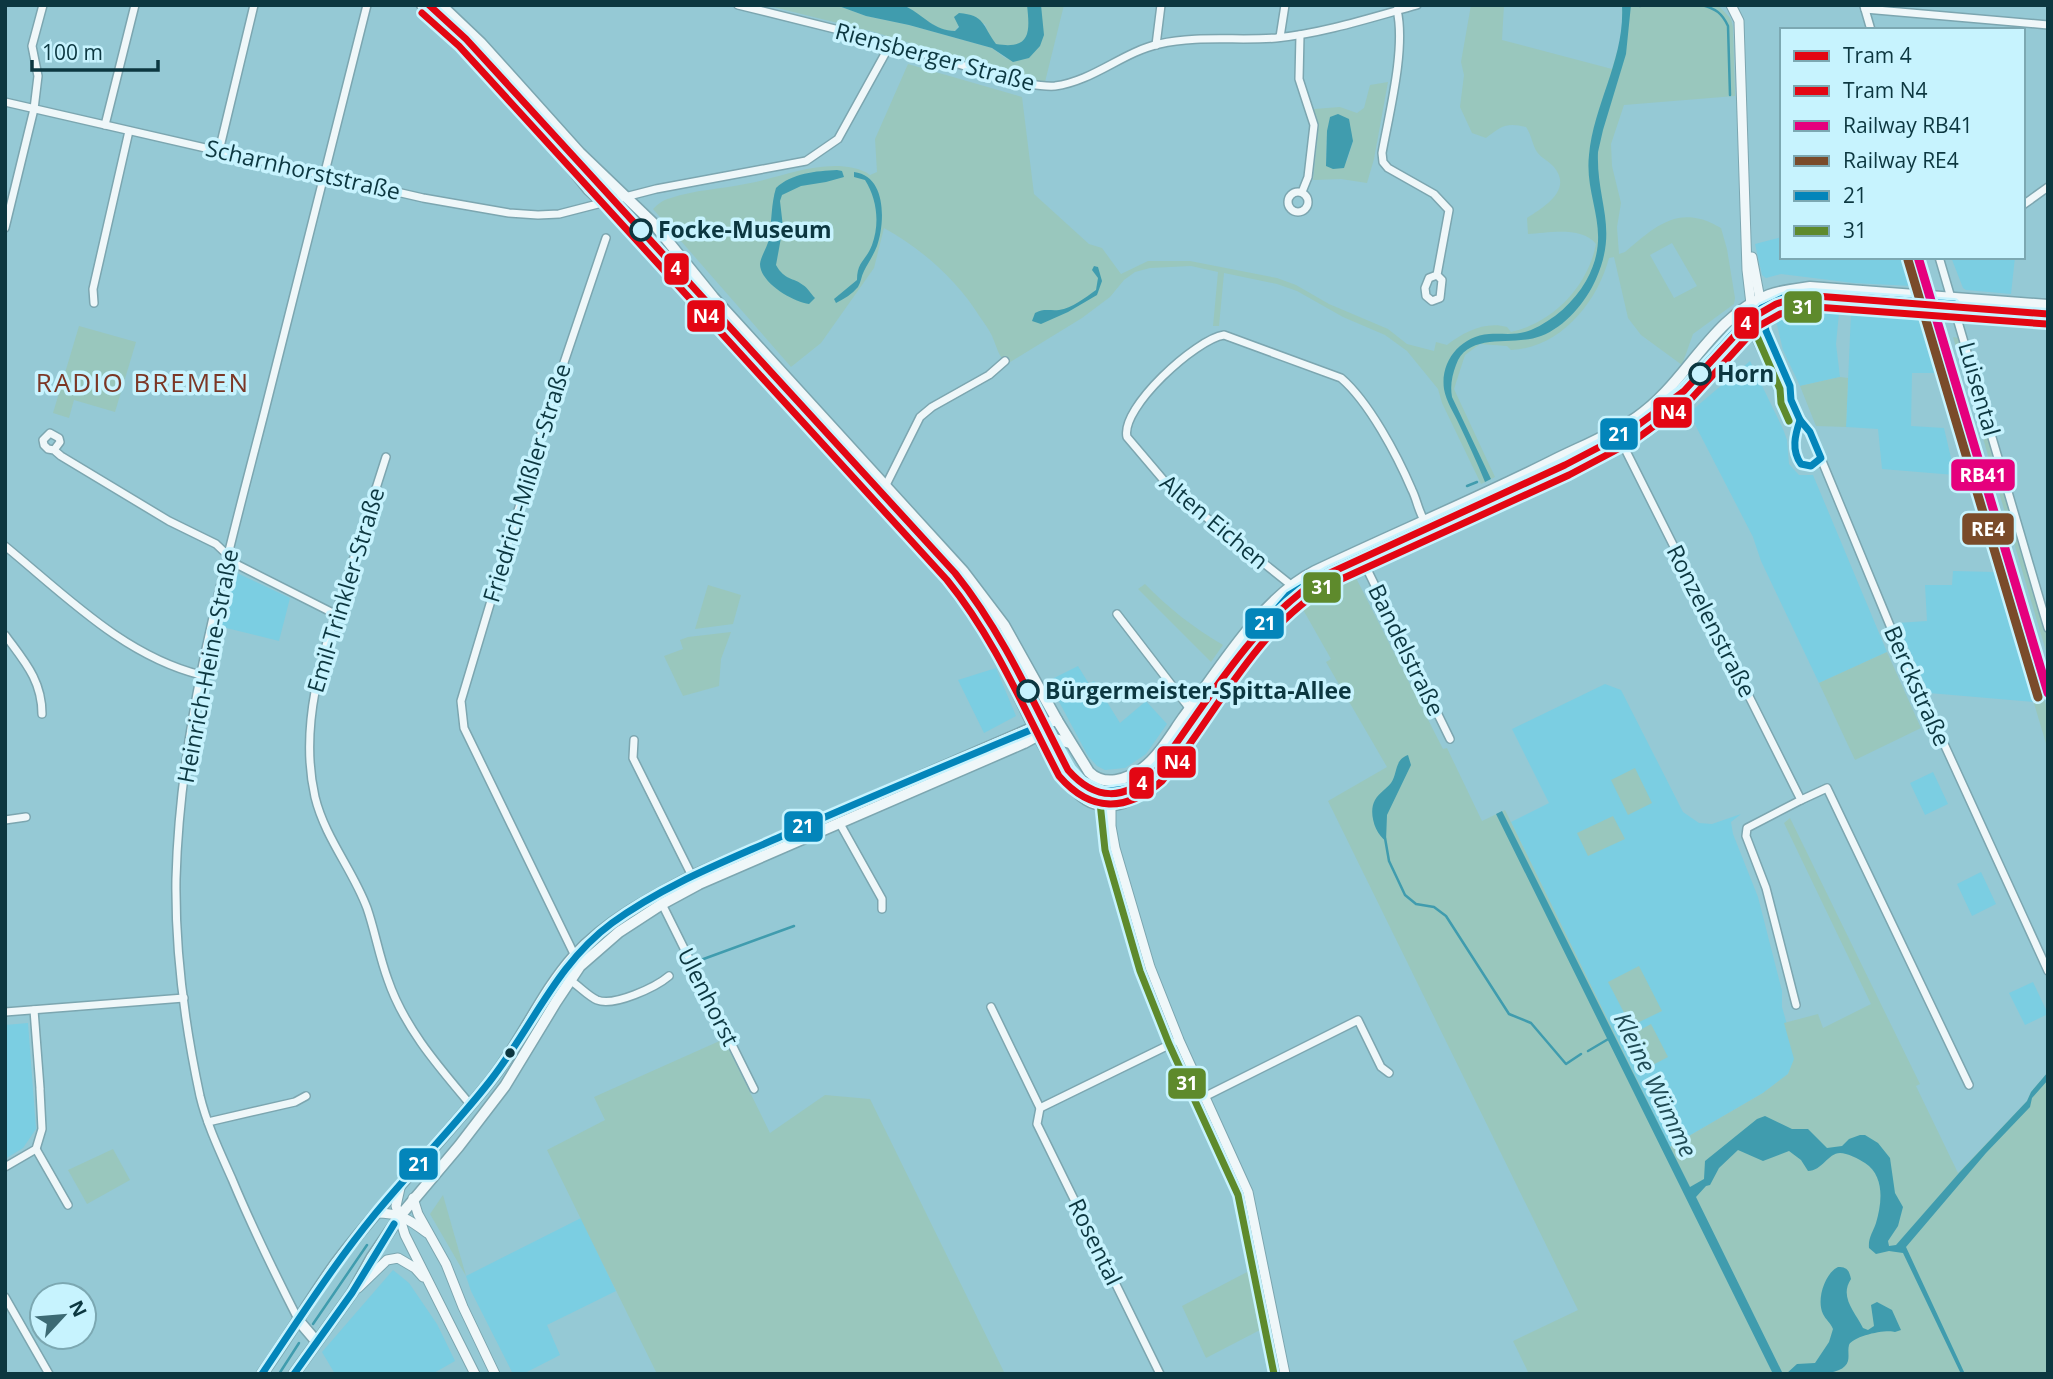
<svg xmlns="http://www.w3.org/2000/svg" width="2053" height="1379" font-family="'Open Sans',sans-serif">
<style>
.built{fill:#7bcee2}
.green{fill:#99c7bd;fill-rule:evenodd}
.water{fill:#409cae}
.lines{fill:none;stroke-linecap:round;stroke-linejoin:round}
.stream{stroke:#409cae;stroke-width:2.5}
.minor-casing{stroke:#7ca6b0;stroke-width:10}
.tertiary-casing{stroke:#7ca6b0;stroke-width:11}
.secondary-casing{stroke:#7ca6b0;stroke-width:13}
.minor{stroke:#eff7f9;stroke-width:7}
.tertiary{stroke:#eff7f9;stroke-width:9}
.secondary{stroke:#eff7f9;stroke-width:10}
.bus-1-casing{stroke:#c7f3fe;stroke-width:12}
.bus-2-casing{stroke:#c7f3fe;stroke-width:12}
.bus-1{stroke:#0385ba;stroke-width:7}
.bus-2{stroke:#5e8a2c;stroke-width:7}
.rail-1-casing{stroke:#c7f3fe;stroke-width:14}
.rail-2-casing{stroke:#c7f3fe;stroke-width:14}
.rail-1{stroke:#e5007d;stroke-width:9}
.rail-2{stroke:#7a4b2a;stroke-width:9}
.tram-1-casing{stroke:#c7f3fe;stroke-width:12}
.tram-2-casing{stroke:#c7f3fe;stroke-width:12}
.tram-1{stroke:#e30613;stroke-width:7}
.tram-2{stroke:#e30613;stroke-width:7}
.stop-dot{fill:#c7f3fe;stroke:#0c3740;stroke-width:3.5}
.bus-dot{fill:#0c3740;stroke:#c7f3fe;stroke-width:2.5}
.labels{text-anchor:middle;stroke-width:7;stroke-linejoin:round;paint-order:stroke}
.street-label{font-size:23px;fill:#0c3740;stroke:#c7f3fe}
.stop-label{font-size:23px;font-weight:bold;fill:#0c3740;stroke:#c7f3fe;text-anchor:start}
.water-label{font-size:24px;font-style:italic;fill:#204b55;stroke:#c7f3fe}
.quarter-label{font-size:26px;letter-spacing:2px;fill:#7c3726;stroke:#c7f3fe}
.line-badge{stroke:#c7f3fe;stroke-width:2.5}
.badge-label{font-size:19px;text-anchor:middle;font-weight:bold;fill:#fff}
</style>
<rect width="100%" height="100%" fill="#95c9d5"/>
<g class="built">
<polygon points="1782,237 1782,257 1904,257 1912,286 1854,283 1781,274 1766,278 1762,275 1755,244"/>
<polygon points="1951,257 2015,257 2011,294 1966,290 1963,288"/>
<polygon points="1816,309 1835,310 1839,313 1836,344 1840,377 1800,386 1783,350 1776,321 1797,312"/>
<polygon points="1851,313 1918,318 1936,373 1912,373 1911,426 1944,428 1955,475 1882,469 1878,429 1846,427"/>
<polygon points="1750,361 1783,429 1787,440 1789,464 1799,475 1813,475 1887,652 1819,683 1761,561 1753,537 1689,413"/>
<polygon points="1953,571 1995,572 2034,702 1929,693 1897,623 1927,621 1925,585 1952,585"/>
<polygon points="237,573 290,598 279,641 218,626 229,577"/>
<polygon points="1078,666 1089,684 1094,681 1120,723 1146,701 1167,724 1146,754 1125,768 1105,770 1097,766 1088,756 1048,681"/>
<polygon points="996,668 1016,716 984,733 958,680"/>
<polygon points="1605,684 1621,690 1683,812 1699,823 1712,824 1741,814 1731,822 1733,834 1758,897 1782,991 1782,1007 1796,1056 1788,1074 1763,1093 1670,1147 1511,822 1549,803 1512,729"/>
<polygon points="1933,772 1948,804 1925,815 1910,783"/>
<polygon points="1981,872 1996,904 1972,916 1957,884"/>
<polygon points="2033,982 2048,1014 2025,1025 2009,993"/>
<polygon points="28,1023 36,1129 23,1148 5,1159 5,1025"/>
<polygon points="581,1218 616,1291 547,1325 560,1355 523,1374 513,1374 471,1291 466,1276"/>
<polygon points="393,1270 409,1283 437,1324 455,1361 432,1374 335,1374 322,1352"/>
</g>
<g class="green">
<path d="M765 5H836L866 16 909 25 992 48 1008 60 988 34 985 24 959 25 955 31C936 31 920 17 905 5H1064L1045 82H1034L874 32Z"/>
<path d="M1471 5H1504L1502 40 1612 69 1622 35V5H1718L1731 19 1733 27 1735 96 1624 105 1611 144 1612 166 1621 203 1617 227 1619 254 1625 252C1647 234 1669 211 1700 219 1707 220 1715 225 1721 228L1727 249 1735 298 1734 304 1693 334 1682 365 1641 335 1628 318 1614 257 1609 258C1597 303 1560 348 1511 350L1507 346 1480 344 1465 355 1454 389 1495 477 1481 484 1442 403 1438 389 1407 351 1385 335 1343 317 1297 291 1277 284 1224 273 1219 326H1213L1218 272 1191 266 1150 268 1135 272 1124 280 1110 297 1082 318 1007 364C998 356 997 347 992 336 989 329 984 323 980 317 957 280 922 249 884 228L874 268 821 343 791 367 653 209C659 203 663 200 671 198 694 190 721 189 745 184 775 179 803 166 835 166 846 166 861 168 870 175L877 172 875 139 908 64 1022 97 1034 194 1089 244 1102 248 1121 274 1148 261H1190L1277 278 1296 285 1329 304 1388 329 1407 344 1434 351 1436 342 1447 345C1464 332 1485 321 1507 327L1511 332C1553 323 1588 286 1596 244 1582 226 1548 233 1528 234L1527 218C1544 207 1573 190 1554 167 1549 161 1541 158 1537 152 1532 144 1532 136 1526 127 1507 122 1501 126 1486 138L1472 133 1460 107 1464 75 1461 62ZM1672 243 1697 286 1674 298 1650 255Z"/>
<path d="M1388 82 1374 159 1367 183 1341 179 1313 180 1318 133 1314 109 1340 107 1357 113 1364 108 1370 85ZM1327 131 1353 141 1347 161 1326 166Z"/>
<polygon points="1918,318 1927,318 1926,326 1934,334 2048,712 2048,750"/>
<polygon points="79,326 136,342 115,412 74,400 69,418 53,413"/>
<polygon points="1953,337 1958,338 2048,638 2048,658"/>
<polygon points="1840,377 1848,378 1846,427 1816,426 1800,386"/>
<polygon points="1355,576 1443,749 1447,748 1482,821 1505,810 1670,1147 1763,1093 1788,1074 1794,1059 1784,1023 1818,1014 1823,1028 1871,1004 1784,823 1790,818 1920,1084 1916,1086 1958,1173 2027,1101 2031,1092 2048,1072 2048,1374 1529,1374 1513,1341 1578,1310 1328,801 1387,767 1326,662 1331,659 1301,606 1315,596"/>
<path d="M1145 584C1168 608 1194 628 1223 645L1211 662 1138 589Z"/>
<polygon points="708,585 741,595 733,624 695,629"/>
<polygon points="731,632 721,659 719,686 683,696 664,656 683,649 680,640 688,637"/>
<polygon points="1887,652 1921,728 1855,760 1819,683"/>
<polygon points="1635,768 1652,803 1628,815 1611,780"/>
<polygon points="1613,816 1625,839 1588,856 1577,833"/>
<polygon points="1639,966 1662,1011 1631,1026 1608,982"/>
<polygon points="1651,1024 1668,1057 1647,1068 1631,1035"/>
<polygon points="724,1039 770,1133 825,1095 870,1099 1005,1374 657,1374 547,1150 605,1120 594,1097"/>
<polygon points="113,1149 130,1180 87,1204 68,1170"/>
<polygon points="443,1195 466,1276 430,1214"/>
<polygon points="1249,1271 1260,1330 1206,1358 1182,1306"/>
</g>
<g class="water">
<path d="M836 5C850 5 898 2 907 7 924 16 935 31 955 31L959 27 954 17 959 13C985 15 982 25 996 44 1031 50 1030 32 1027 5H1041L1044 35 1040 46 1029 58 1013 62 992 48 909 25 866 16Z"/>
<path d="M1622 5H1631L1626 54 1603 130 1598 152C1596 202 1619 227 1596 279 1586 302 1565 327 1541 336 1513 347 1468 331 1456 365 1452 376 1450 385 1452 397L1491 479 1485 482C1477 462 1468 443 1459 424 1454 413 1446 401 1444 389 1440 361 1461 336 1489 334 1504 333 1517 336 1531 330 1554 320 1574 302 1586 281 1614 231 1584 201 1589 155 1594 103 1625 59 1622 5Z"/>
<polygon points="1338,114 1349,119 1353,141 1344,168 1333,169 1326,166 1327,131 1330,117"/>
<path d="M837 170 842 171 844 177 826 182 801 186 782 195 780 201 783 227 776 265C785 281 793 277 803 285 808 288 811 294 815 298L809 304C793 302 760 283 760 264 761 255 768 247 769 238 772 221 771 204 776 188 792 173 816 171 837 170Z"/>
<path d="M854 172C887 176 885 223 877 246 873 256 868 263 864 271 861 277 861 282 858 287 852 294 844 299 836 303L834 299 857 280C857 261 866 261 872 245 880 223 877 199 865 180L854 177Z"/>
<path d="M1094 266 1098 267 1102 281 1097 295 1068 312 1041 324 1032 321 1035 313C1044 308 1050 311 1059 310 1072 308 1085 298 1096 290L1098 278 1092 270Z"/>
<path d="M1408 755 1411 765 1387 815 1386 841C1375 834 1368 812 1375 800 1379 793 1386 789 1391 783 1398 773 1394 760 1408 755Z"/>
<path d="M1502 811 1690 1187 1704 1179 1705 1161 1757 1119 1765 1116 1792 1129H1808L1827 1148 1842 1146 1849 1139 1860 1135H1865L1878 1143 1890 1158 1895 1193 1903 1207 1898 1226 1888 1241 1889 1246 1896 1245 1959 1173 2027 1101 2031 1092 2048 1072V1080L2032 1098 2030 1107 1986 1153 1906 1247 1965 1374H1961L1903 1253 1889 1251 1876 1254 1869 1248C1868 1238 1873 1232 1876 1223 1882 1203 1885 1176 1865 1163 1859 1159 1847 1153 1840 1153 1828 1153 1822 1171 1808 1171L1801 1160 1789 1151 1763 1161 1738 1150 1719 1168 1710 1185 1706 1186 1696 1197 1782 1372 1785 1374H1773L1496 814Z"/>
<path d="M1838 1267C1847 1267 1849 1270 1851 1279 1839 1297 1855 1312 1863 1328L1868 1330 1874 1326 1871 1305 1877 1302 1892 1310 1901 1330 1895 1332C1886 1329 1853 1336 1849 1345 1847 1352 1851 1360 1845 1366 1835 1377 1801 1374 1786 1374L1797 1364 1815 1363 1829 1342 1833 1329C1830 1322 1826 1320 1823 1314 1816 1300 1825 1273 1838 1267Z"/>
</g>
<g class="lines">
<g class="stream">
<path d="M1702 5C1716 9 1722 13 1728 26L1730 95"/>
<polyline points="1640,6 1640,5"/>
<polyline points="1467,486 1477,482"/>
<polyline points="1385,838 1389,861 1405,895 1416,904 1434,907 1446,916 1509,1014 1531,1023 1566,1064 1581,1054"/>
<polyline points="698,961 794,926"/>
<polyline points="1588,1051 1610,1038"/>
<polyline points="313,1324 367,1245"/>
<polyline points="279,1374 299,1343"/>
</g>
<g class="minor-casing">
<g id="minor">
<path d="M738 5 871 38 1018 82C1031 84 1043 87 1055 86 1093 81 1123 52 1159 44 1197 35 1238 41 1276 38 1324 33 1370 18 1417 5"/>
<polyline points="1864,6 1871,30"/>
<polyline points="1865,9 2048,25"/>
<path d="M1397 10C1406 48 1389 114 1382 153L1383 162 1388 168 1434 194 1449 210 1437 275 1442 280 1440 298 1432 301 1426 296 1425 288 1429 278 1437 275"/>
<polyline points="1300,35 1299,79 1314,125 1308,177 1302,192"/>
<polyline points="1280,37 1285,5"/>
<polyline points="1156,45 1161,5"/>
<polyline points="5,102 423,198 509,213 538,215 559,214 656,189 806,161 838,139 891,43"/>
<polyline points="105,125 135,5"/>
<polyline points="219,151 254,5"/>
<circle cx="1298" cy="202" r="10"/>
<polyline points="2023,205 2048,187"/>
<polyline points="5,228 34,109 38,76 32,46 43,5"/>
<polyline points="1939,257 2048,628"/>
<polyline points="94,303 93,289 129,131"/>
<path d="M1763 318C1768 346 1788 370 1791 399"/>
<polyline points="1754,328 1757,340 1779,386 1791,400 1800,420 1810,432 1891,628 2048,971"/>
<polyline points="1621,441 1801,800 1827,788 1969,1085"/>
<polyline points="54,450 60,442 59,438 50,433 43,440 44,445 48,449 54,450 61,456 169,521 216,544 238,565 335,614"/>
<path d="M386 457C373 498 360 538 347 579 324 649 298 723 315 797 325 838 353 870 367 908 375 931 379 956 388 980 404 1027 438 1066 470 1104"/>
<polyline points="886,485 920,417 932,407 989,375 1005,361"/>
<path d="M5 546C65 595 124 656 201 675"/>
<polyline points="1363,561 1450,739"/>
<path d="M1291 585 1172 490 1127 437C1120 408 1196 339 1224 335L1341 378C1369 402 1397 455 1412 490 1417 500 1418 510 1424 520"/>
<polyline points="1117,614 1190,709"/>
<path d="M5 635C24 661 42 680 42 714"/>
<polyline points="634,740 633,758 692,876"/>
<polyline points="5,820 26,817"/>
<polyline points="839,822 882,899 882,909"/>
<polyline points="662,904 754,1089"/>
<polyline points="575,956 464,728 461,701 549,407 606,238"/>
<path d="M570 980C579 986 588 996 597 1000 614 1007 656 987 669 976"/>
<polyline points="1796,1005 1766,888 1746,836 1747,828 1801,800"/>
<polyline points="991,1007 1040,1108 1037,1124 1160,1374"/>
<polyline points="34,1010 40,1088"/>
<polyline points="5,1012 184,998"/>
<polyline points="1204,1097 1358,1020 1381,1067 1389,1073"/>
<polyline points="1040,1108 1179,1040"/>
<polyline points="208,1122 295,1102 306,1096"/>
<polyline points="36,1149 68,1205"/>
<polyline points="5,1167 36,1149 42,1129 40,1090"/>
<polyline points="5,1297 49,1374"/>
<path d="M299 1321C275 1274 252 1227 232 1179 220 1152 207 1125 200 1096 185 1026 175 951 176 879 180 720 226 563 265 410 300 275 334 140 367 5"/>
</g>
</g>
<g class="tertiary-casing">
<g id="tertiary">
<polyline points="1731,5 1739,21 1747,270 1751,304"/>
<polyline points="1752,257 1760,299"/>
<polyline points="1111,805 1111,826 1115,848 1150,967 1179,1040 1248,1192 1285,1374"/>
<polyline points="400,1188 396,1206 405,1235 475,1374"/>
<polyline points="413,1198 418,1214 446,1264 463,1307 495,1374"/>
<path d="M376 1213C399 1213 409 1219 427 1233"/>
<polyline points="358,1288 387,1260 398,1258 415,1268 423,1277"/>
</g>
</g>
<g class="secondary-casing">
<g id="secondary">
<path d="M422 5 449 27 473 52 527 112 588 189 648 245 953 579C964 593 976 607 985 623 1007 662 1052 793 1096 804 1115 809 1131 801 1146 790L1249 650 1283 610 1304 592 1363 561 1567 468 1651 424 1670 412 1704 383 1763 318 1781 308 1812 301 2048 318"/>
<path d="M441 5 481 43 580 153 654 224 713 297 963 571 1004 625 1057 720 1089 772C1104 787 1127 780 1143 768 1159 756 1171 735 1183 718 1218 671 1262 597 1315 571 1393 534 1474 500 1552 461 1580 447 1611 435 1637 417 1686 384 1711 317 1769 295 1782 290 1796 289 1810 287L2048 305"/>
<polyline points="1047,749 1055,739 1070,743"/>
<polyline points="299,1321 316,1341"/>
<path d="M262 1374C288 1338 310 1299 336 1263 384 1199 441 1143 491 1080 522 1041 541 993 574 956 606 921 650 898 692 876L1034 727 1057 720"/>
<polyline points="294,1374 352,1293 372,1257 400,1216 459,1146 505,1086 556,1002 580,966 619,932 662,904 699,884 1024,743 1044,732"/>
</g>
</g>
<use href="#minor" class="minor"/>
<use href="#tertiary" class="tertiary"/>
<use href="#secondary" class="secondary"/>
<g class="bus-1-casing">
<g id="bus-1">
<polyline points="1762,308 1766,331 1790,386 1791,400 1800,420"/>
<path d="M1800 420 1810 432 1821 458 1811 466 1801 464C1791 450 1795 435 1800 420Z"/>
<polyline points="1045,724 1070,769 1082,782 1103,792 1132,788 1142,782 1160,764 1248,643 1289,595 1329,571 1565,463 1640,423 1681,391 1738,328 1762,308 1783,298 1811,294 1954,304"/>
<path d="M262 1374C299 1319 334 1264 375 1214 412 1169 454 1127 490 1081 532 1028 556 964 612 923 664 885 724 862 782 836 869 797 957 761 1045 724"/>
<polyline points="294,1374 352,1293 394,1224"/>
</g>
</g>
<g class="bus-2-casing">
<g id="bus-2">
<polyline points="1752,310 1756,334 1780,389 1781,403 1789,421"/>
<polyline points="1099,793 1105,850 1140,971 1169,1044 1238,1195 1274,1374"/>
<polyline points="1111,802 1137,797 1159,779 1261,642 1283,618 1307,597 1334,580 1569,473 1646,432 1688,399 1759,322 1775,313 1811,305 1953,314"/>
</g>
</g>
<use href="#bus-1" class="bus-1"/>
<use href="#bus-2" class="bus-2"/>
<g class="rail-1-casing">
<polyline id="rail-1" points="1918,257 2048,693"/>
</g>
<g class="rail-2-casing">
<polyline id="rail-2" points="1908,260 2038,697"/>
</g>
<use href="#rail-1" class="rail-1"/>
<use href="#rail-2" class="rail-2"/>
<g class="tram-1-casing">
<path id="tram-1" d="M429 5 466 39 955 573C1003 633 1033 702 1068 770 1096 802 1124 800 1155 773 1205 706 1256 614 1330 573L1565 465 1630 431 1684 391 1750 319 1776 304 1795 298 1816 296 2048 314"/>
</g>
<g class="tram-2-casing">
<path id="tram-2" d="M422 13 459 46 947 580C995 639 1024 709 1059 776 1091 813 1126 812 1162 781 1217 714 1256 625 1335 582L1569 475 1635 440 1691 399 1757 327 1780 314 1816 307 2047 324"/>
</g>
<use href="#tram-1" class="tram-1"/>
<use href="#tram-2" class="tram-2"/>
</g>
<g class="stop-dot">
<circle cx="641" cy="230" r="10"/>
<circle cx="1700" cy="374" r="10"/>
<circle cx="1028" cy="691" r="10"/>
</g>
<circle class="bus-dot" cx="510" cy="1053" r="6"/>
<g class="labels">
<g class="street-label">
<text transform="translate(935 57) rotate(15)" y="8">Riensberger Straße</text>
<text transform="translate(303 170) rotate(13)" y="8">Scharnhorststraße</text>
<text transform="translate(1979 389) rotate(74)" y="8">Luisental</text>
<text transform="translate(527 483) rotate(-73)" y="8">Friedrich-Mißler-Straße</text>
<text transform="translate(1214 522) rotate(40)" y="8">Alten Eichen</text>
<text transform="translate(346 590) rotate(-73)" y="8">Emil-Trinkler-Straße</text>
<text transform="translate(1711 621) rotate(63)" y="8">Ronzelenstraße</text>
<text transform="translate(1406 650) rotate(64)" y="8">Bandelstraße</text>
<text transform="translate(208 666) rotate(-79)" y="8">Heinrich-Heine-Straße</text>
<text transform="translate(1917 686) rotate(66)" y="8">Berckstraße</text>
<text transform="translate(708 997) rotate(63)" y="8">Ulenhorst</text>
<text transform="translate(1095 1242) rotate(64)" y="8">Rosental</text>
</g>
<g class="stop-label">
<text x="658" y="238">Focke-Museum</text>
<text x="1717" y="382">Horn</text>
<text x="1045" y="699">Bürgermeister-Spitta-Allee</text>
</g>
<g class="water-label">
<text transform="translate(1655 1085) rotate(64)" y="8">Kleine Wümme</text>
</g>
<g class="quarter-label">
<text x="143" y="392">RADIO BREMEN</text>
</g>
</g>
<g class="line-badge">
<rect x="663" y="252" width="27" height="34" rx="7" fill="#e30613"/>
<rect x="1783" y="290" width="40" height="34" rx="7" fill="#5e8a2c"/>
<rect x="686" y="299" width="40" height="34" rx="7" fill="#e30613"/>
<rect x="1733" y="306" width="27" height="34" rx="7" fill="#e30613"/>
<rect x="1652" y="396" width="41" height="33" rx="7" fill="#e30613"/>
<rect x="1599" y="417" width="40" height="34" rx="7" fill="#0385ba"/>
<rect x="1950" y="458" width="66" height="34" rx="7" fill="#e5007d"/>
<rect x="1961" y="512" width="54" height="34" rx="7" fill="#7a4b2a"/>
<rect x="1302" y="571" width="40" height="33" rx="7" fill="#5e8a2c"/>
<rect x="1244" y="607" width="41" height="33" rx="7" fill="#0385ba"/>
<rect x="1156" y="745" width="41" height="34" rx="7" fill="#e30613"/>
<rect x="1128" y="766" width="27" height="34" rx="7" fill="#e30613"/>
<rect x="783" y="810" width="41" height="33" rx="7" fill="#0385ba"/>
<rect x="1167" y="1067" width="40" height="33" rx="7" fill="#5e8a2c"/>
<rect x="398" y="1147" width="41" height="34" rx="7" fill="#0385ba"/>
</g>
<g class="badge-label">
<text x="676" y="275">4</text>
<text x="1803" y="314">31</text>
<text x="706" y="323">N4</text>
<text x="1746" y="330">4</text>
<text x="1673" y="419">N4</text>
<text x="1619" y="441">21</text>
<text x="1983" y="482">RB41</text>
<text x="1988" y="536">RE4</text>
<text x="1322" y="594">31</text>
<text x="1265" y="630">21</text>
<text x="1177" y="769">N4</text>
<text x="1142" y="790">4</text>
<text x="803" y="833">21</text>
<text x="1187" y="1090">31</text>
<text x="419" y="1171">21</text>
</g>
<rect width="2053" height="1379" fill="none" stroke="#0c3740" stroke-width="14"/>
<rect x="1780" y="28" width="245" height="231" fill="#c7f3fe" stroke="#7ca8b2" stroke-width="2"/>
<rect x="1794" y="51" width="35" height="10" fill="#e30613" stroke="#7ca8b2" stroke-width="2"/>
<text x="1843" y="63" font-size="21" fill="#0c3740">Tram 4</text>
<rect x="1794" y="86" width="35" height="10" fill="#e30613" stroke="#7ca8b2" stroke-width="2"/>
<text x="1843" y="98" font-size="21" fill="#0c3740">Tram N4</text>
<rect x="1794" y="121" width="35" height="10" fill="#e5007d" stroke="#7ca8b2" stroke-width="2"/>
<text x="1843" y="133" font-size="21" fill="#0c3740">Railway RB41</text>
<rect x="1794" y="156" width="35" height="10" fill="#7a4b2a" stroke="#7ca8b2" stroke-width="2"/>
<text x="1843" y="168" font-size="21" fill="#0c3740">Railway RE4</text>
<rect x="1794" y="191" width="35" height="10" fill="#0385ba" stroke="#7ca8b2" stroke-width="2"/>
<text x="1843" y="203" font-size="21" fill="#0c3740">21</text>
<rect x="1794" y="226" width="35" height="10" fill="#5e8a2c" stroke="#7ca8b2" stroke-width="2"/>
<text x="1843" y="238" font-size="21" fill="#0c3740">31</text>
<g transform="translate(63 1316) rotate(64)"><circle r="33" fill="#c7f3fe" stroke="#7ca8b2" stroke-width="2"/>
<path d="M0-5L12 26L0 18L-12 26Z" fill="#3c6a74"/>
<text y="-10" font-size="19" font-weight="bold" text-anchor="middle" fill="#0c3740">N</text>
</g>
<path d="M32 60v10h126v-10" fill="none" stroke="#0c3740" stroke-width="3.5"/>
<text x="42" y="60" font-size="21" fill="#0c3740" stroke="#c7f3fe" stroke-width="5" paint-order="stroke">100 m</text>
</svg>
